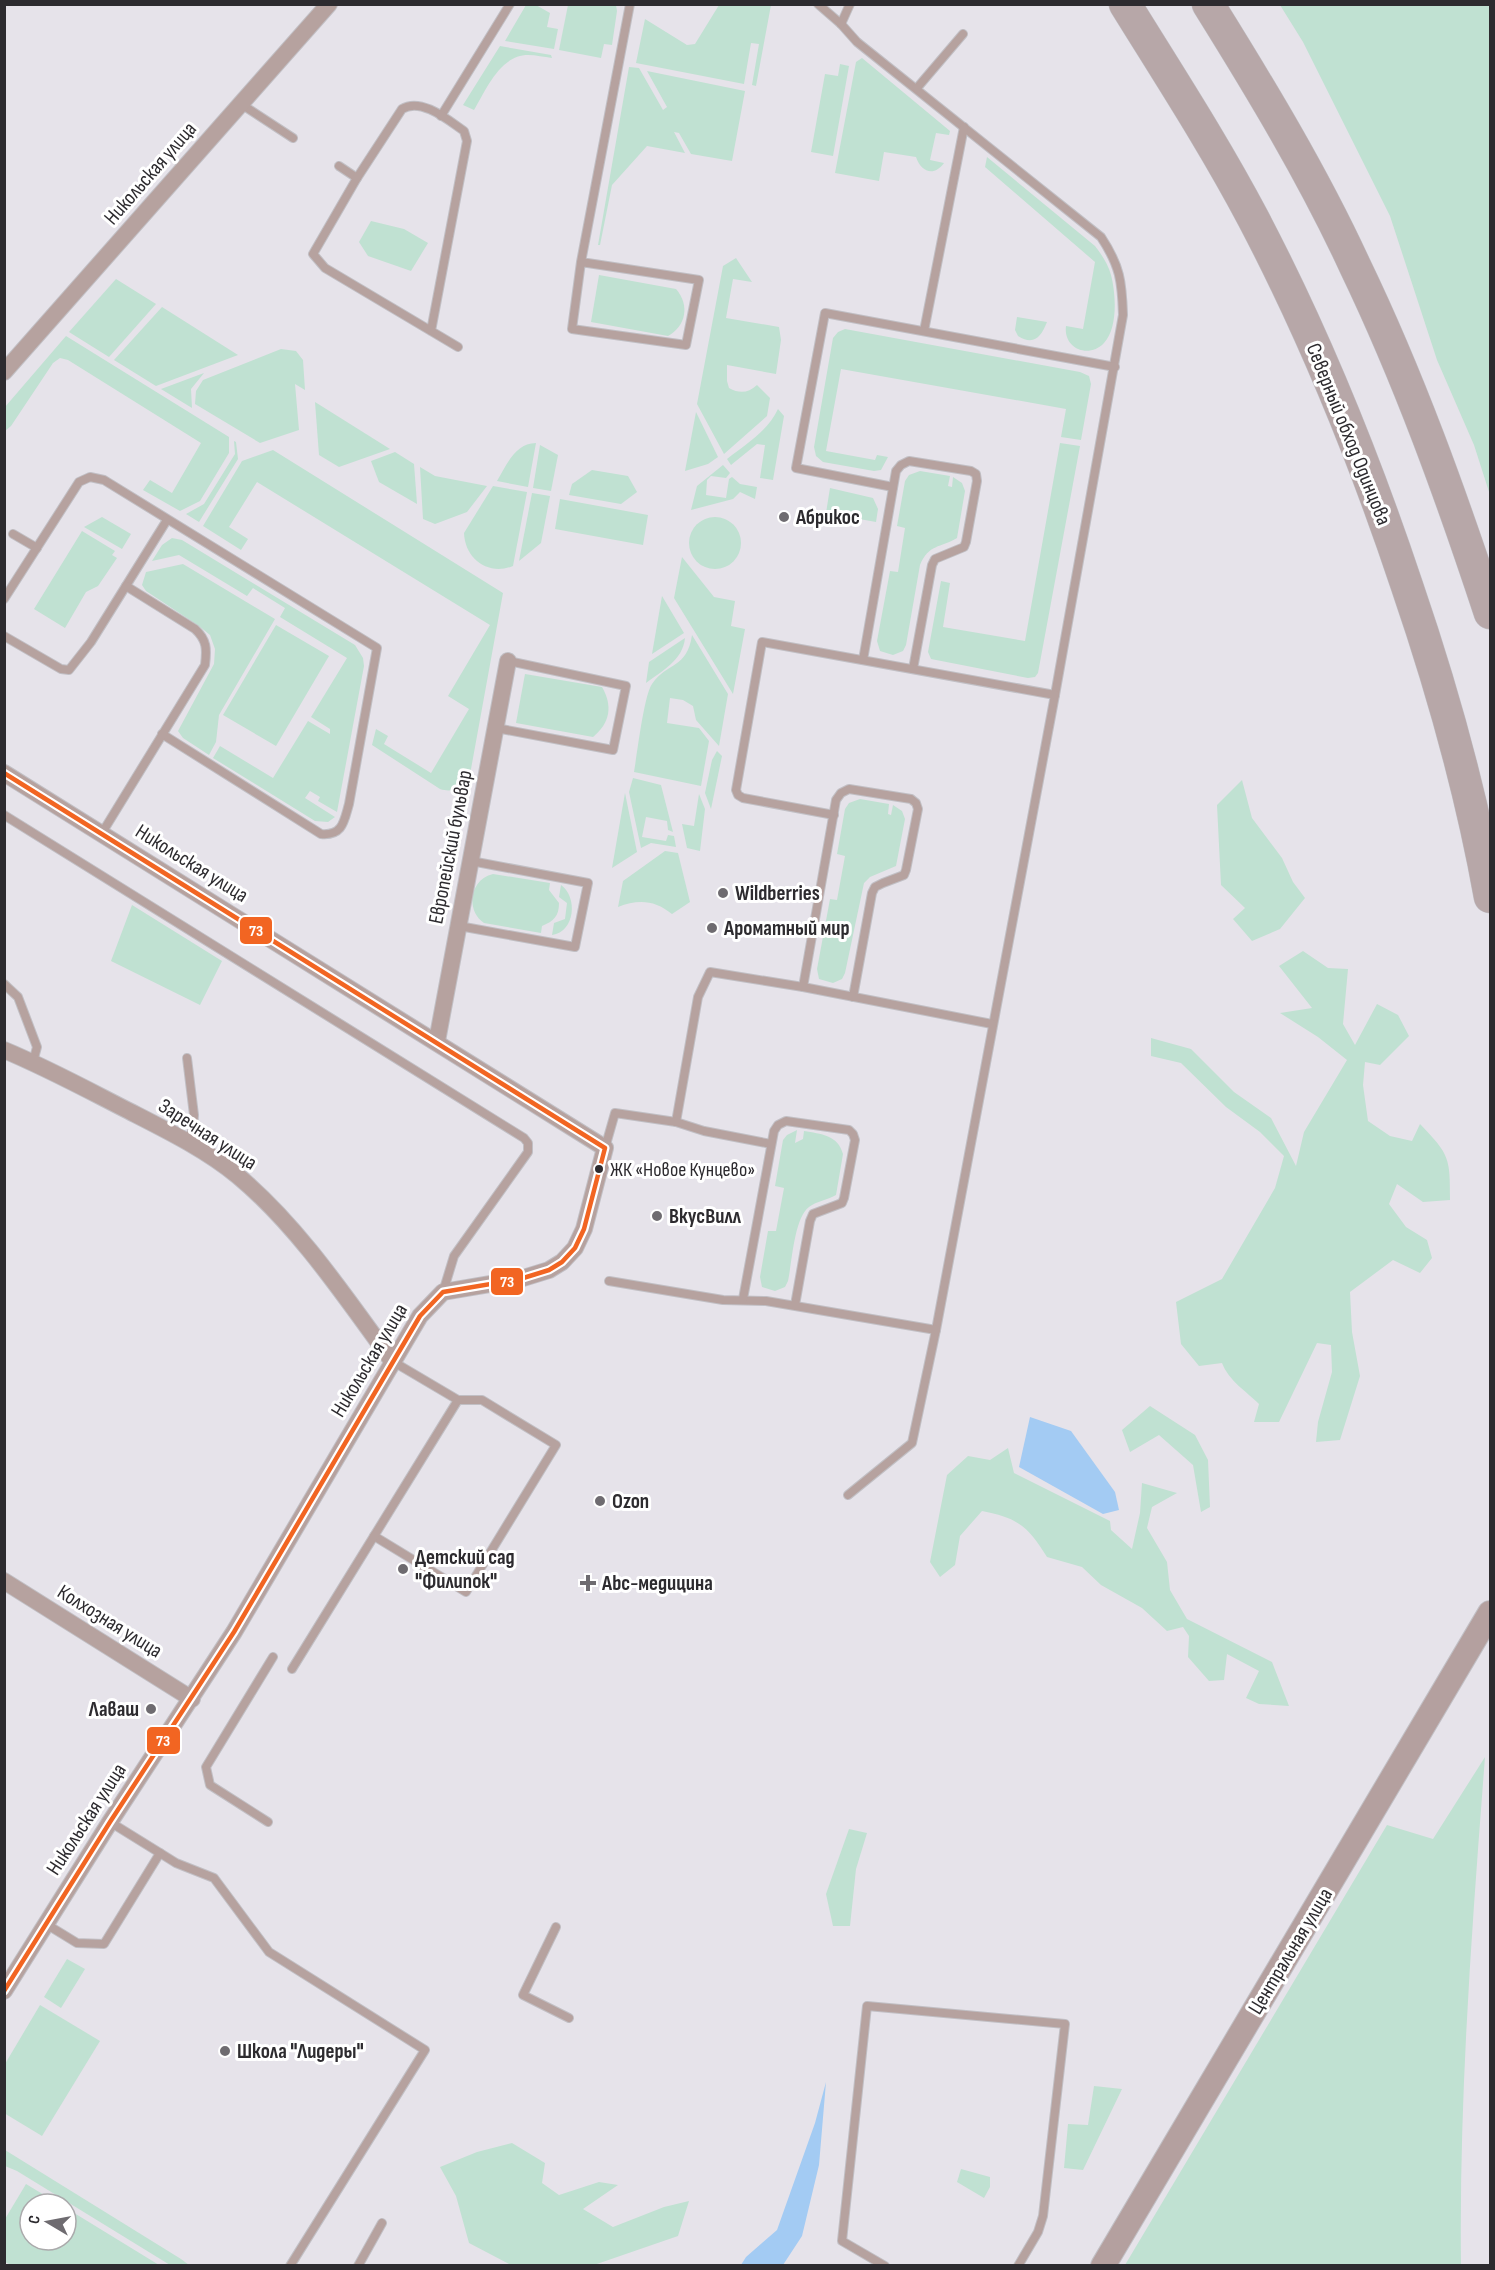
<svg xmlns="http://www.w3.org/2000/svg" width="1495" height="2270" font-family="'Sofia Sans Condensed',sans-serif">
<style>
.green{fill:#c0e1d2}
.water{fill:#a3cbf3}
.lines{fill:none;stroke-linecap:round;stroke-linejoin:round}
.lane-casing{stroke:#c1bfc4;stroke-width:10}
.street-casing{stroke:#c1bfc4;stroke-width:18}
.secondary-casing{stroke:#c1bfc4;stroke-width:26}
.highway-casing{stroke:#c1bfc4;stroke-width:33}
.lane{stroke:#b6a29f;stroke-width:8}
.street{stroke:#b6a29f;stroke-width:16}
.secondary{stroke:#b4a09f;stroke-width:24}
.highway{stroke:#b7a7a8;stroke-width:32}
.bus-1-casing{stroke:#fff;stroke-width:9}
.bus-1{stroke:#f26522;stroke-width:4.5}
.poi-dot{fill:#6e6b70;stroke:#fff;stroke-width:2}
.bus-dot{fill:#2d2b2f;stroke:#fff;stroke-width:2}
.labels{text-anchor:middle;stroke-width:6;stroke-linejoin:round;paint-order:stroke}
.bus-label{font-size:20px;fill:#2d2b2f;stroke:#fff;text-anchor:start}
.street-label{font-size:21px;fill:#2d2b2f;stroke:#fff}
.poi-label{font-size:21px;font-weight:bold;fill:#2d2b2f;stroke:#fff;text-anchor:start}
.line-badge{stroke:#fff;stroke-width:2}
.badge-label{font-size:16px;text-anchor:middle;font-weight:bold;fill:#fff}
</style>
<rect width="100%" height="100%" fill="#e6e3ea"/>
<g class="green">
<polygon points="526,5 536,5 550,13 547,27 558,29 554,49 505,41"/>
<polygon points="568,5 616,5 617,11 612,45 604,44 601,58 559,50"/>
<polygon points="719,5 771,5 756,86 752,85 759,44 751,43 744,84 636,63 645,19 687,45 695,44"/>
<polygon points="1280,5 1490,5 1490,495 1474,445 1437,360 1390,216 1303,42"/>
<path d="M500 46 551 55 552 58C544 57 536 55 528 55 500 55 486 90 474 110L463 105Z"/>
<path d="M862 58 950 131 949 135 936 133 930 160 944 163C934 177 921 172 916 157L884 152 879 181 835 173 856 62Z"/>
<polygon points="840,64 849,66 833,156 811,152 825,74 838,76"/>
<polygon points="629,67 639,68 663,110 667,107 647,71 745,91 732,161 691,154 679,133 674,132 685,153 647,146 612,185 600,245 598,245"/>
<path d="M987 157 1095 246C1102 255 1108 264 1111 275 1116 294 1118 328 1104 343 1089 359 1063 349 1066 326L1083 329 1095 262 985 167Z"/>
<polygon points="371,221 404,229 428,243 411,271 368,256 359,242"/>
<path d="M736 258 752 282 733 279 726 318 779 327 781 340 776 374 727 365V381L729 388C740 394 748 393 757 385L770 398 767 416 724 454 697 404 723 266Z"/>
<path d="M599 275 676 289C690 305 686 326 668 336L591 322Z"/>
<polygon points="116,279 156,304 109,357 69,332"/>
<polygon points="162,307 238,355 156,386 114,360"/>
<path d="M1017 317 1047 322C1041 337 1034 346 1018 336L1015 330Z"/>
<polygon points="845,329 1080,372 1089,376 1091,384 1081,440 1061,437 1066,409 841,369 826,451 875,460 877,455 888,457 881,470 874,471 823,462 816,456 814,447 833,338 838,332"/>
<polygon points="66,336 229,437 229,453 200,501 180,511 143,490 150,480 172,493 201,443 68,360 60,358 53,363 11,426 5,431 5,407"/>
<polygon points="281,349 296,351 303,360 305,390 295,384 299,430 260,443 195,404 196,391 203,380"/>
<polygon points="204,373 191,389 192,408 161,389"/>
<polygon points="315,402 390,449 339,467 319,455"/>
<path d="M778 409 784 416 773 480 760 478 765 445 757 444 731 465 727 459C746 444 768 431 778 409Z"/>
<polygon points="696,412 718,457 708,464 685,471"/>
<polygon points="234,441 236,442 238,459 199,522 186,514 204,504 235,454"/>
<path d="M536 443 528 487 497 481C506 466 515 443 536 443Z"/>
<polygon points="1060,443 1080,446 1038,673 1035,677 1028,678 931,659 928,652 941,581 950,583 943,627 1025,641"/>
<polygon points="540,445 558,455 551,491 533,488"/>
<path d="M273 450 503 593 469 780C461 788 452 793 440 789L372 745 376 729 388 736 384 744 431 773 469 709 448 696 490 625 257 482 229 527 248 539 241 550 203 526 242 461Z"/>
<polygon points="395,452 414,464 417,504 379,482 371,461"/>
<polygon points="723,465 730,473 726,478 711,476 707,480 706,495 726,498 729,479 732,477 740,484 757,487 755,499 740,492 733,499 691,510 697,486"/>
<polygon points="420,467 435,476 487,486 467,512 435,524 423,519"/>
<polygon points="592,470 628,476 637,492 621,504 569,495 572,484"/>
<path d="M920 471 950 476 948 486 952 487 953 477 962 483 965 491 957 538C940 548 929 544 920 565L906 645 903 651 893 655 880 651 877 641 890 571 898 572 905 528 897 526 905 481 909 475Z"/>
<path d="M493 486 527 492 513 566C488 576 465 559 464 533Z"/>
<polygon points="830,488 873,498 878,509 876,522 826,513"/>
<polygon points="532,493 550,496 541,543 519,561"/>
<polygon points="560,499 648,515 643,545 555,529"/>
<polygon points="102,517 131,534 122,549 84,527"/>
<circle cx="715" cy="543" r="26"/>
<polygon points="82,531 115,551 112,555 117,558 98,586 86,592 65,628 34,609"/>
<polygon points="172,538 182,540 355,645 363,658 364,666 337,812 318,801 320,797 310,791 305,798 335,817 328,822 315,821 213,758 220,746 273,778 308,721 330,734 330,729 311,717 347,658 280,617 285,608 253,588 247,596 179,555 152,561 162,545"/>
<polygon points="682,557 714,597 735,601 731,626 745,629 733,694 674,598"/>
<polygon points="183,564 275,619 219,715 216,742 209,755 183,738 178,731 214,664 215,649 210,635 199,626 146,591 142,585 146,572"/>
<polygon points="662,596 684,633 652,654"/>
<polygon points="276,625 329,656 276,746 223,715"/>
<path d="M692 635 728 694 719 746 696 720 693 706 683 700 670 698 667 723 699 728 709 741 701 786 634 772C637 755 644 695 652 684 667 662 687 669 692 635Z"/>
<path d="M685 638C683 660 662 671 646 683L649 662Z"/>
<path d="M525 674 602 687C613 706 610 723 593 737L516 723Z"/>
<polygon points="717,751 722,756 711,809 705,793 712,760"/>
<polygon points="633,778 661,785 673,832 668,830 667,821 646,817 642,837 666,841 668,835 674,836 676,847 651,843 641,848 629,792"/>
<polygon points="1242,780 1252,818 1282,858 1293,882 1305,898 1280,929 1252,941 1233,919 1245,908 1221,885 1217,805"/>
<polygon points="625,793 637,852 612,868"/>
<polygon points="699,794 705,809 700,851 687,848 682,824 694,826"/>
<polygon points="860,799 889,804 888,814 891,815 893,805 902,811 905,819 896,866 870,877 864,883 845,973 842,979 833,983 819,979 817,969 830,899 837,900 845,856 837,854 845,809 849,803"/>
<path d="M665 851 678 853 690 902 672 914C655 900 638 899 618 907L623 881Z"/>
<path d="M493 874 550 883 549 890 559 903C559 916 554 921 542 926L541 933 484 923C465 910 470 879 493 874Z"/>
<path d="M561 885C578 897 575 932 552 935L554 923 565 919 567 903 559 897Z"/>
<polygon points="132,905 222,961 200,1005 111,961"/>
<path d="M1303 951 1328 968 1348 969 1343 1024 1355 1045 1377 1004 1398 1015 1409 1036 1380 1065 1365 1062 1363 1085 1368 1121 1390 1136 1412 1141 1420 1124C1450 1155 1450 1158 1450 1200L1423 1202 1397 1184 1389 1204 1406 1227 1427 1240 1432 1258 1420 1273 1393 1260 1350 1292 1352 1332 1360 1376 1340 1440 1316 1442 1318 1422 1332 1372 1331 1345 1317 1343 1279 1422H1254L1259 1404C1246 1391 1229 1381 1222 1363L1199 1366 1181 1344 1176 1302 1222 1279 1275 1188 1284 1156 1260 1132 1226 1107 1181 1063 1151 1056V1038L1191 1049 1234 1092 1271 1118 1296 1166 1304 1132 1347 1060 1318 1037 1280 1013 1312 1008 1279 966Z"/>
<path d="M797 1130 795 1143 803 1139 804 1131C821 1134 838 1135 843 1154L836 1195C827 1200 817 1201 809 1207 794 1218 792 1263 788 1281L785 1287 775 1291 762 1287 760 1277 768 1231H776L784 1188 775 1186 783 1140 787 1135Z"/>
<polygon points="1150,1406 1195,1435 1208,1460 1210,1507 1201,1512 1193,1465 1159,1435 1130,1452 1122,1430"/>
<path d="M1008 1448 1014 1473 1110 1521 1111 1530 1132 1549 1140 1513 1142 1483 1177 1493 1152 1507 1147 1528 1167 1562 1170 1590 1187 1619 1272 1662 1289 1706 1259 1704 1246 1698 1259 1671 1227 1654 1224 1680 1209 1681 1188 1657 1189 1636 1183 1627 1167 1631 1142 1608 1101 1585 1082 1567 1047 1557C1028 1527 1019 1518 982 1511L960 1536 955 1565 940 1577 930 1562 947 1475 968 1456 990 1460Z"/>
<path d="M1485 1757C1472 1926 1459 2096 1461 2265H1125L1387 1825 1433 1839Z"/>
<polygon points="849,1829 867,1833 856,1869 850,1926 833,1926 826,1894"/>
<polygon points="67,1959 85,1969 61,2008 44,1997"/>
<polygon points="40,2005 100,2041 42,2136 4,2113 5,2064"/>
<polygon points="1094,2086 1122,2089 1083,2170 1064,2168 1068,2124 1088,2125"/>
<polygon points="512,2143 545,2163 542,2183 559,2195 599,2182 618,2185 583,2209 613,2227 664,2207 689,2201 678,2236 591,2266 511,2265 469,2243 456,2196 440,2167 477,2152"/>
<polygon points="5,2150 181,2259 189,2265 170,2265 17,2171 5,2166"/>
<polygon points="961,2169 990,2177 990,2187 984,2198 957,2182"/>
<polygon points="26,2184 59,2204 30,2204 30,2240 66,2240 66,2208 159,2265 11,2265 5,2262 5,2219"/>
</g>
<g class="water">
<polygon points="1030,1417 1071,1431 1115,1492 1119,1510 1103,1514 1019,1467"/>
<polygon points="826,2082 819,2165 802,2236 783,2265 741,2265 746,2257 777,2230 815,2123"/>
</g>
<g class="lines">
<g class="lane-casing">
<g id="lane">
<path d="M818 4 841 24 857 42 1101 237C1120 266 1122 281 1123 315L1055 695 936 1330 912 1443 848 1495"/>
<polyline points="841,24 850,4"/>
<polyline points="917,88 963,34"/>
<polyline points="241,104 293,138"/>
<polyline points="441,116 510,4"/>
<polyline points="339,166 357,178"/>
<polyline points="581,262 699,280 686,345 572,329 581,262 630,4"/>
<path d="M431 331 467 141 464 131C448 120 421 97 402 109L357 178 313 254 325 268 458 347"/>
<polyline points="924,331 964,127"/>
<polyline points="893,487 796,468 825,313 1115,367"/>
<polyline points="13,534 37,548"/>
<path d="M4 599 79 482 90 477 104 480 377 648 349 804C344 821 343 836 321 834L162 734"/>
<polyline points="4,636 61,669 69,670 91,642 167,520"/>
<polyline points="863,660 896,471 901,465 909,461 971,471 976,474 977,481 966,542 964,547 935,559 932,565 913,669"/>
<polyline points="496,728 613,750 626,686 508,661"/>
<polyline points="4,815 524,1138 528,1143 528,1152 454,1256 443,1292"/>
<polyline points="834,815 743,798 738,795 736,790 762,642 1055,695"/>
<path d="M102 833 205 665C207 649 207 640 195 629L126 586"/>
<polyline points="459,926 575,947 588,883 471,861"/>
<polyline points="4,984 18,997 37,1047 33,1062"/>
<polyline points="803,987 836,800 841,793 849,789 911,799 916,803 918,809 906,870 904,875 883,883 875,887 872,893 853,997"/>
<polyline points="676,1122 698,997 710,972 803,987 992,1024"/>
<polyline points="187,1142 193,1129 194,1115 187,1058"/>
<polyline points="605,1148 615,1113 676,1122 704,1131 771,1144"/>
<polyline points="609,1281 723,1300 766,1301 936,1330"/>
<polyline points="743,1299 774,1131 778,1125 786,1121 849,1130 853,1134 855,1140 844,1198 842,1203 813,1214 810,1221 795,1305"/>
<polyline points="374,1536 466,1592 556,1445 482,1400 458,1400"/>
<polyline points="292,1669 458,1400 392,1361"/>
<polyline points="268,1822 210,1785 206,1767 273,1657"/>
<polyline points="160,1853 176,1863 214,1878 269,1952 425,2050 290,2266"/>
<polyline points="46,1924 77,1943 104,1944 160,1853 110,1822"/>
<polyline points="556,1927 523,1995 569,2018"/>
<polyline points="358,2266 382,2223"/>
<polyline points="885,2266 842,2241 867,2006 1065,2024 1043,2216 1038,2232 1018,2266"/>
</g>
</g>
<g class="street-casing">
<g id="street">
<polyline points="4,372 329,4"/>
<polyline points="4,773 605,1148 584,1229 575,1248 562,1262 549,1270 520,1279 443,1292 420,1316 234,1632 110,1822 4,1991"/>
<polyline points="437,1041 508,661"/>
<path d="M4 1050C45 1067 84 1088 123 1108 162 1128 204 1148 238 1176 298 1226 346 1298 392 1361"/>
<polyline points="4,1581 192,1699"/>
</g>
</g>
<g class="secondary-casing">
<polyline id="secondary" points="1103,2266 1490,1613"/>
</g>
<g class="highway-casing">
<g id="highway">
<path d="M1125 4C1169 75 1214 144 1253 218 1315 336 1365 460 1407 586 1442 688 1471 791 1490 897"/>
<path d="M1208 4C1261 89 1313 175 1355 266 1409 378 1451 495 1490 613"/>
</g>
</g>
<use href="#lane" class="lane"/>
<use href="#street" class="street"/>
<use href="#secondary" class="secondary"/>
<use href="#highway" class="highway"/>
<g class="bus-1-casing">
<polyline id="bus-1" points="4,773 605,1148 584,1229 575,1248 562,1262 549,1270 520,1279 443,1292 420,1316 234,1632 110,1822 4,1991"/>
</g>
<use href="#bus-1" class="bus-1"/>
</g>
<g class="poi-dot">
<circle cx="784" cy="517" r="6"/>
<circle cx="723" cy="893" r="6"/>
<circle cx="712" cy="928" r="6"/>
<circle cx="657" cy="1216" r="6"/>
<circle cx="600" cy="1501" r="6"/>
<circle cx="403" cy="1569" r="6"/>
<path d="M585 1574h6v6h6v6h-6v6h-6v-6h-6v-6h6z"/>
<circle cx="151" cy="1709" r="6"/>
<circle cx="225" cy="2051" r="6"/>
</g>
<circle class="bus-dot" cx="599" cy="1169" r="5"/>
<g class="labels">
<g class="bus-label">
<text x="610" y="1176">ЖК «Новое Кунцево»</text>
</g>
<g class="street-label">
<text transform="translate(150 173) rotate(-49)" y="7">Никольская улица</text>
<text transform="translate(1349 434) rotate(68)" y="7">Северный обход Одинцова</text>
<text transform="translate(450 847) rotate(-79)" y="7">Европейский бульвар</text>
<text transform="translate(192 863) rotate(32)" y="7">Никольская улица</text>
<text transform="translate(208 1134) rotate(33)" y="7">Заречная улица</text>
<text transform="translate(369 1360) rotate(-59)" y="7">Никольская улица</text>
<text transform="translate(110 1621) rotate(32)" y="7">Колхозная улица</text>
<text transform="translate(86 1819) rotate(-57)" y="7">Никольская улица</text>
<text transform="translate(1290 1951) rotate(-59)" y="7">Центральная улица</text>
</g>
<g class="poi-label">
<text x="796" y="524">Абрикос</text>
<text x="735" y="900">Wildberries</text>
<text x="724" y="935">Ароматный мир</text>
<text x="669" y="1223">ВкусВилл</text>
<text x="612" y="1508">Ozon</text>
<text x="415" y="1564">Детский сад<tspan x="415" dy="24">"Филипок"</tspan></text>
<text x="602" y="1590">Abc-медицина</text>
<text x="139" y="1716" text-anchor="end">Лаваш</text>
<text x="237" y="2058">Школа "Лидеры"</text>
</g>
</g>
<g class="line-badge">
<rect x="239" y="916" width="34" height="29" rx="6" fill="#f26522"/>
<rect x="490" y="1267" width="34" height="29" rx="6" fill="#f26522"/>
<rect x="146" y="1726" width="35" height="29" rx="6" fill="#f26522"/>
</g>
<g class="badge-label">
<text x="256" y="936">73</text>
<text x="507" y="1287">73</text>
<text x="163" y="1746">73</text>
</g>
<rect width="1495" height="2270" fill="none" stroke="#2d2b2f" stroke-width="12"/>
<g transform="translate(48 2222) rotate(280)"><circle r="28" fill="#ffffff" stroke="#abaaac" stroke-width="1.5"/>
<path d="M0-4.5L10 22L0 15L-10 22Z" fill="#6e6b70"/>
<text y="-9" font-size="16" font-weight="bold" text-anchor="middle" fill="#2d2b2f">С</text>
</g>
</svg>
